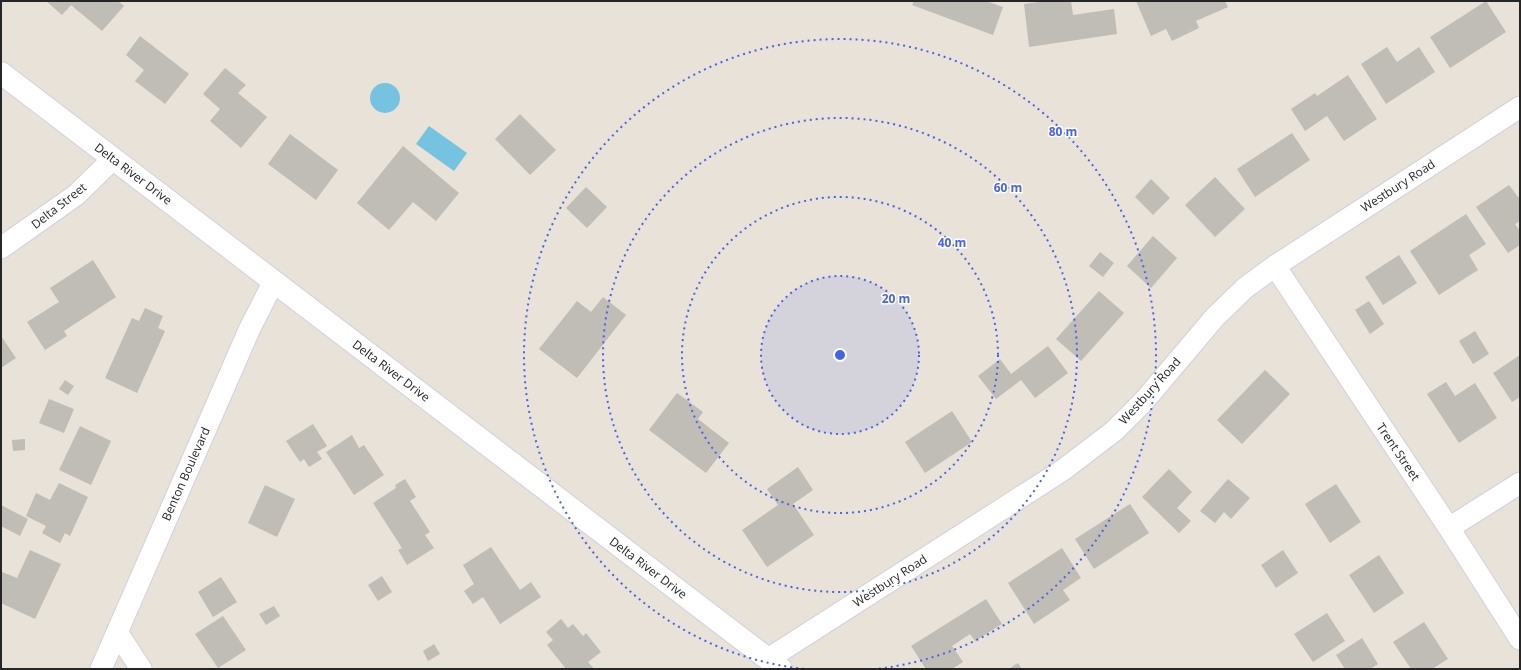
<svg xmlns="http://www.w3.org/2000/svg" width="1521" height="670" font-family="'Open Sans',sans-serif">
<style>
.water{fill:#75c3e1}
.building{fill:#c0bcb6}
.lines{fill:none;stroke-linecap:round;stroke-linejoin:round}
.street-casing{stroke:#cfd1de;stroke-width:23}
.secondary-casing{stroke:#cfd1de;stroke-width:24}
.street{stroke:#fff;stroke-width:21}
.secondary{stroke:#fff;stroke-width:22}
.ring{fill:none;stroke:#4763e7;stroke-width:2;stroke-dasharray:2 4}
.labels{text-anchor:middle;stroke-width:3;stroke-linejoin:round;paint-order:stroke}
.street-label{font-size:12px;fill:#262626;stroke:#fff}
.centre{fill:#4763e7;stroke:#fff;stroke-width:2}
.ring-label{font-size:12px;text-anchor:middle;font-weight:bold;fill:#4763e7;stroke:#fff;stroke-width:3;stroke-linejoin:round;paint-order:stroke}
</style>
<rect width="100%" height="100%" fill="#e8e2d9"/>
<g class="water">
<circle cx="385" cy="98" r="15"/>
<polygon points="429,126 467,153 454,171 416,144"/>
</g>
<g class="building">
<polygon points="46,1 118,1 124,6 102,31 71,5 62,15"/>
<polygon points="914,1 986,1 1003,7 993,35 912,5"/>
<polygon points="1045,1 1071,1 1073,15 1114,9 1117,34 1029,47 1024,4"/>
<polygon points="1136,1 1225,1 1228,7 1196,21 1199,28 1172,41 1166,29 1151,36"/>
<polygon points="1486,1 1506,32 1450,68 1430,37"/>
<polygon points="140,36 189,74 165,104 135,81 144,70 126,55"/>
<polygon points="1387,47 1397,62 1419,47 1435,72 1386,104 1361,64"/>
<polygon points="225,68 246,85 238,93 267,117 241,148 210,121 220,109 203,94"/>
<polygon points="1348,75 1377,119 1344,141 1327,116 1305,131 1291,109 1315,93 1317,96"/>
<polygon points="520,114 556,150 530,175 495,139"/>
<polygon points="1292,133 1310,160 1255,197 1237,169"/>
<polygon points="290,134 338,170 316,200 268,164"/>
<polygon points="403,146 459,193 436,221 413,202 389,230 357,203"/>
<polygon points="1215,177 1245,209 1215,237 1185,205"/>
<polygon points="1151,179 1170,198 1153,215 1135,197"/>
<polygon points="1509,185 1518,197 1520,196 1520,221 1515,224 1520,231 1520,245 1508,253 1476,207"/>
<polygon points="586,187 607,207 587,228 566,208"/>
<polygon points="1466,214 1486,244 1469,255 1478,270 1439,295 1410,251"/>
<polygon points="1153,236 1177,258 1151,288 1127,266"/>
<polygon points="1100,252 1114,263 1103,277 1089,266"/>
<polygon points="1399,255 1417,283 1383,305 1365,277"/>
<polygon points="93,260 116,297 64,331 67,336 45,350 27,322 59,302 50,288"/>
<polygon points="1099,291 1124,313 1081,361 1056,339"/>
<polygon points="603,297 626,315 577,378 539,349 577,301 591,312"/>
<polygon points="1369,301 1384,324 1370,334 1355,310"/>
<polygon points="145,308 163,316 158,328 165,331 137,393 105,378 132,318 139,321"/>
<polygon points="1475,331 1489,354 1473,364 1459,341"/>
<polygon points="1,336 16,358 1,368"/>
<polygon points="1048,346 1068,373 1035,398 1021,380 996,399 978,376 1000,359 1011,374"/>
<polygon points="1520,355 1520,397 1512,402 1493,373"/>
<polygon points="1265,370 1290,394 1242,444 1217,420"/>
<polygon points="65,380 74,386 68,395 59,389"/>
<polygon points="1446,382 1455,396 1475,383 1497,418 1459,443 1427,394"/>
<polygon points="677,393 703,412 698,419 729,443 706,473 649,430"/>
<polygon points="49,399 74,409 64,433 39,423"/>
<polygon points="952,411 972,442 925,473 905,442"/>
<polygon points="313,424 327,446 317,452 322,459 309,467 304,459 300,462 286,441"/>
<polygon points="80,426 111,441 91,485 59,470"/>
<polygon points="352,435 359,448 364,445 384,475 354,495 326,452"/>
<polygon points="25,439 25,450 13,451 12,440"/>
<polygon points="798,467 813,490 793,504 814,535 767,567 742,530 778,505 767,489"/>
<polygon points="1169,469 1192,492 1177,508 1191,521 1179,533 1142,497"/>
<polygon points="405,479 416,497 410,501 430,532 425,535 434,548 407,565 398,550 402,548 373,503 396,488 395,485"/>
<polygon points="1228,479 1250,498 1231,519 1224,512 1215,523 1200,511"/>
<polygon points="59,483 88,497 70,536 65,533 60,543 42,533 46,526 26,516 36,493 50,500"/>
<polygon points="1336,484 1361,522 1330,543 1305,504"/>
<polygon points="265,485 295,499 277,537 248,523"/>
<polygon points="1130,504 1149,533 1094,569 1075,539"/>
<polygon points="1,505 28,519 20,536 1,526"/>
<polygon points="491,547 520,590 531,582 541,597 500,624 483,597 473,604 464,591 474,584 463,565"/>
<polygon points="1062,548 1081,578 1063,590 1070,600 1034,624 1008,583"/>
<polygon points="30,550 61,564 35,619 1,603 2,572 17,578"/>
<polygon points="1283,550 1298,573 1276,588 1261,565"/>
<polygon points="1379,555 1404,593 1374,613 1349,575"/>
<polygon points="382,576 392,592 378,601 368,585"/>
<polygon points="221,577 237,602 213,617 198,592"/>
<polygon points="986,599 1002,624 975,641 970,634 952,646 963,662 952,669 926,669 911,646"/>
<polygon points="274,606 280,616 266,625 259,614"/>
<polygon points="1327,613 1345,641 1313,662 1294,634"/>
<polygon points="223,616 246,650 218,668 195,634"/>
<polygon points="561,619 568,628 573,624 583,636 586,633 601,652 588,662 594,669 566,669 547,645 553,640 546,632"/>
<polygon points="1424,622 1448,659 1432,669 1411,669 1393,642"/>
<polygon points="1362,638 1378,664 1370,669 1345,669 1336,655"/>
<polygon points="434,644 440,654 428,661 423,651"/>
<polygon points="1018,663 1022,669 1009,669"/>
</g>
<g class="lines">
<g class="street-casing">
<g id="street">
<polyline points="1,248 76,195 113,159"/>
<polyline points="1275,266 1449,528 1520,639"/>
<polyline points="1449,528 1520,483"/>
<polyline points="117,632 141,669"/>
<polyline points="768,659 1063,470 1114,431 1144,401 1215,317 1245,288 1275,266 1520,107"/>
<polyline points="101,669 250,328 274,281"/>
</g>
</g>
<g class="secondary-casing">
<polyline id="secondary" points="1,73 781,669"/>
</g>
<use href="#street" class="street"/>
<use href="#secondary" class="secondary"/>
</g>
<circle cx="840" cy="355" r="79" fill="#4763e7" fill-opacity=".12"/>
<g class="ring">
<circle cx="840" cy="355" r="79"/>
<circle cx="840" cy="355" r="158"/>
<circle cx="840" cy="355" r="237"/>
<path d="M804 669A316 316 0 1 1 876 669"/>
</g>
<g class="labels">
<g class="street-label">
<text transform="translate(133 174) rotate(37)" y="4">Delta River Drive</text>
<text transform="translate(1398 186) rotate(-33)" y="4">Westbury Road</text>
<text transform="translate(59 206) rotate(-38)" y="4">Delta Street</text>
<text transform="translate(391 371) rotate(37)" y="4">Delta River Drive</text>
<text transform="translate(1150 391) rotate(-48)" y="4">Westbury Road</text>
<text transform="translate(1398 452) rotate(56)" y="4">Trent Street</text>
<text transform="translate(186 474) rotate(-66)" y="4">Benton Boulevard</text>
<text transform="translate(648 568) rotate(37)" y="4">Delta River Drive</text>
<text transform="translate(890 581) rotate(-33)" y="4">Westbury Road</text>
</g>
</g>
<circle cx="840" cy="355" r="6" class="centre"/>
<g class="ring-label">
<text x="1063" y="136">80 m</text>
<text x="1008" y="192">60 m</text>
<text x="952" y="247">40 m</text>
<text x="896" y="303">20 m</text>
</g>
<rect width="1521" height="670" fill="none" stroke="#262626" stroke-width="4"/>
</svg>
